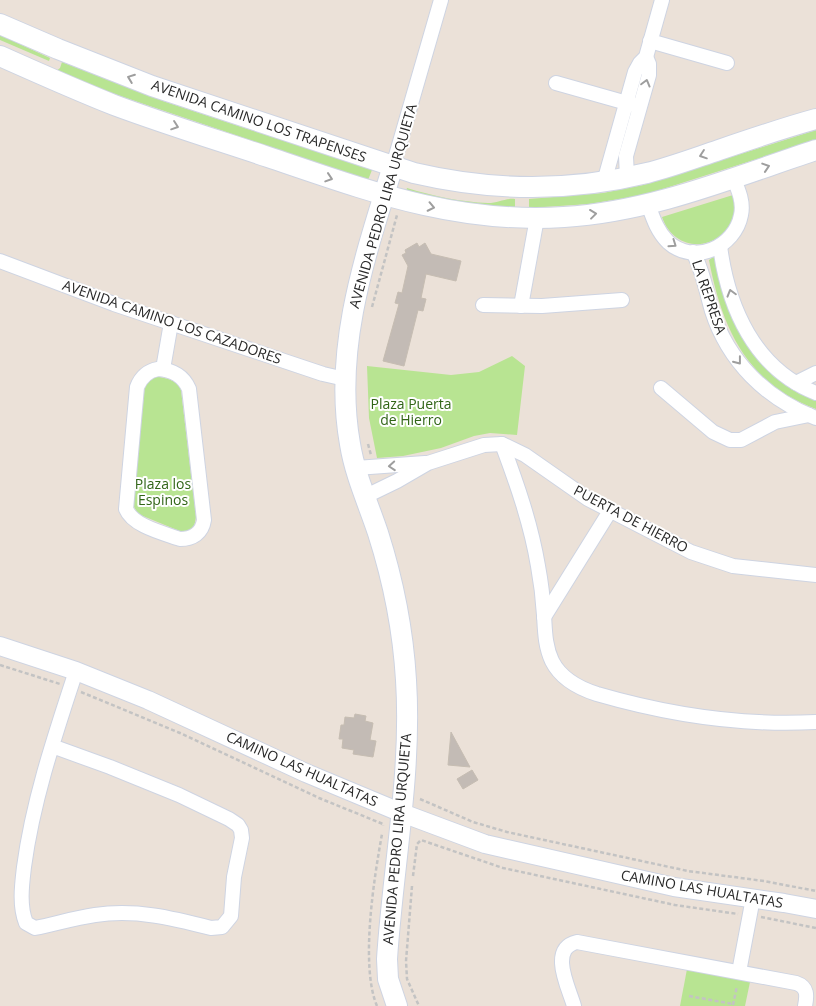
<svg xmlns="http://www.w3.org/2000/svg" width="816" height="1006" font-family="'Open Sans',sans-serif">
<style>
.green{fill:#b8e492}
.building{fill:#c3bbb5;stroke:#c6bdb2}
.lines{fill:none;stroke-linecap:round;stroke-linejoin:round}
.minor-casing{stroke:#ced4e2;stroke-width:16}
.tertiary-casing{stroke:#ced4e2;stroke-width:20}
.secondary-casing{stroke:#ced4e2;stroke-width:22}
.path{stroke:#c3c3c3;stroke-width:2.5;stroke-dasharray:4 2.5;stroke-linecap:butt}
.minor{stroke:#fff;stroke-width:14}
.tertiary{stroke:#fff;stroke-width:18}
.secondary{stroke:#fff;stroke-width:20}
.oneway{stroke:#9e9e9e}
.labels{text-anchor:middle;stroke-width:4;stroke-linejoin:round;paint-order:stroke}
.street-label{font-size:14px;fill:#282828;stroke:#fff}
.park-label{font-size:14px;fill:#316517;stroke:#fff}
</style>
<rect width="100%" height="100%" fill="#ebe1d8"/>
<g class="green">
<polygon points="0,35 50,58 49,61 0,40"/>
<polygon points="62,62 163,101 372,170 368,180 123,97 55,72 60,68"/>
<polygon points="816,130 816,140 644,195 589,204 529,208 529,199 603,193 643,185"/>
<path d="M407 188C433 196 461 202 488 203 498 203 505 198 515 199V207C478 207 441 200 406 191Z"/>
<path d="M733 195C734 199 737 205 736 210 729 250 676 258 662 217Z"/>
<path d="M713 257 718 259C722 278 725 298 732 315 747 354 778 385 816 400V409C747 383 722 329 709 260Z"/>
<polygon points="512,356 525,366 517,435 490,433 474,436 441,448 403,456 377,458 369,418 367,366 451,375 479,372"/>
<path d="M156 376C167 379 176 379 181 390L196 517 194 527 188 532H182L138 514 133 505 145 384 148 378Z"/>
<polygon points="687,969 750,982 745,1006 680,1006"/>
</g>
<g class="building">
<polygon points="417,243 419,247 425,243 431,254 461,261 456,281 426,274 421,298 426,299 423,311 418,310 404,366 383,361 399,304 395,303 398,292 402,293 408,266 402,255 406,253 405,250"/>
<polygon points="355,714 366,716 365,721 373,723 370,740 376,741 373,757 353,754 354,750 342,748 343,739 339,739 341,725 344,725 345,717 354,718"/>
<polygon points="451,732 470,767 448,765"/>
<polygon points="472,770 478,780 463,789 457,779"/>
</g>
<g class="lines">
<g class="minor-casing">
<g id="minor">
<polyline points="650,41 727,63"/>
<polyline points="556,83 634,105"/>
<polyline points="393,166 441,0"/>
<polyline points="627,177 626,156 649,75 649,64 646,57"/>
<polyline points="604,182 635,72 640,63 646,57 662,0"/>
<path d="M648 204C653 218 657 231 668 242 694 266 735 247 741 215 744 202 738 189 733 177"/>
<path d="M720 246C728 308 755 369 816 393"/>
<path d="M693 252C703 270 706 291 712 311 728 361 766 399 816 418"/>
<polyline points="0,261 114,304 323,374 345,379"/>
<polyline points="483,305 542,306 622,300"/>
<polyline points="521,306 537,218"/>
<path d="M158 369C172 370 183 375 189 389L204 520C202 533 193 539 180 539 163 533 133 526 126 509L137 387C141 377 147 371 158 369Z"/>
<polyline points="163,369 171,323"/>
<polyline points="796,383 816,373"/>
<polyline points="661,388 713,432 730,440 741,440 775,422 809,415"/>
<path d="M502 444C517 484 531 524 538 566 541 582 543 599 544 615 545 631 545 646 552 661 561 679 578 688 597 694 666 714 743 726 816 722"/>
<polyline points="356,468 425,463"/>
<polyline points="364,497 397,481 428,463 484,445 502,444 525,455 588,499 691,552 733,566 816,575"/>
<polyline points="544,617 610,511"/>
<path d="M52 746 110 767 179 795 229 819 238 825 241 830 242 838 234 877 231 916 222 927 211 928C172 918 136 909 95 915 74 918 55 924 35 928L26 923C19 906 22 884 24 867 33 800 55 735 76 671"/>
<polyline points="739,972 753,898"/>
<path d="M574 1006C569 988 548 949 577 942L796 983C808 987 807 996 805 1006"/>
</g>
</g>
<g class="tertiary-casing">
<polyline id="tertiary" points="0,646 76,671 148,700 306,773 402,813 485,844 674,887 784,903 816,909"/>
</g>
<g class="secondary-casing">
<g id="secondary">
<path d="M0 24 58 49 152 86 414 173C491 191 570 192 647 173 671 167 695 158 719 150 751 139 783 128 816 119"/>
<path d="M0 56C38 73 76 90 114 105 165 124 217 140 268 157 369 191 455 224 564 217 651 212 734 177 816 150"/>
<path d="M393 166C365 256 333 349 350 444 355 475 368 503 378 533 393 580 403 630 406 680 412 773 393 866 387 959L388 979 397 1006"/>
</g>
</g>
<g class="path">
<polyline points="372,307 397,215"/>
<polyline points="368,444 371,455"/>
<polyline points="0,665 60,684"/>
<polyline points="81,692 180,733 319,798 383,824 383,826"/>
<polyline points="420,799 473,822 507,832 688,871 764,881 816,891"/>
<polyline points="413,876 417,844 421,840 503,868 675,905 738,914"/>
<polyline points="412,886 406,961 407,979 419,1006"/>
<polyline points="761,917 816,928"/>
<polyline points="689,996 733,1004"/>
<polyline points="733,1005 737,986"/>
<path d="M377 1006C360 966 374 878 382 834"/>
</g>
<use href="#minor" class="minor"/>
<use href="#tertiary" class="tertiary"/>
<use href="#secondary" class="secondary"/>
</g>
<defs><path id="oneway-chevron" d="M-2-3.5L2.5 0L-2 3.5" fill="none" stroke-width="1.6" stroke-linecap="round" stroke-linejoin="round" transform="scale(1.25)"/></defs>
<g class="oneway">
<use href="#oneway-chevron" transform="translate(131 78) rotate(-159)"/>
<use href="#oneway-chevron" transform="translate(646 83) rotate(-75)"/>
<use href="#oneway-chevron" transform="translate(175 126) rotate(19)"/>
<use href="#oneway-chevron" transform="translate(703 155) rotate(161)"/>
<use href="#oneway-chevron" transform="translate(766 167) rotate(-18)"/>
<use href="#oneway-chevron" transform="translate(329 178) rotate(18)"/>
<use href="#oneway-chevron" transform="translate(431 207) rotate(12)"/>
<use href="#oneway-chevron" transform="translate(593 214) rotate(-7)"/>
<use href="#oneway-chevron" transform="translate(673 244) rotate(35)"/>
<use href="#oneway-chevron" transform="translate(731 293) rotate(-106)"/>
<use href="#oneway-chevron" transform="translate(738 361) rotate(52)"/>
<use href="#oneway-chevron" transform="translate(392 466) rotate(176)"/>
</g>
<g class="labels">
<g class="street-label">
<text transform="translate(259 121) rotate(19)" y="5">AVENIDA CAMINO LOS TRAPENSES</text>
<text transform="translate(383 206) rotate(-74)" y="5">AVENIDA PEDRO LIRA URQUIETA</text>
<text transform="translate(709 297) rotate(71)" y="5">LA REPRESA</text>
<text transform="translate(172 322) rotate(19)" y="5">AVENIDA CAMINO LOS CAZADORES</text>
<text transform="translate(631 519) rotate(28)" y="5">PUERTA DE HIERRO</text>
<text transform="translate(302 769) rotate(24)" y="5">CAMINO LAS HUALTATAS</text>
<text transform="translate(397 839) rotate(-85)" y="5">AVENIDA PEDRO LIRA URQUIETA</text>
<text transform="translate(702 889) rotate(10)" y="5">CAMINO LAS HUALTATAS</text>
</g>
<g class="park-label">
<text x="411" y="409">Plaza Puerta<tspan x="411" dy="16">de Hierro</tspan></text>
<text x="163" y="489">Plaza los<tspan x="163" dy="16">Espinos</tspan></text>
</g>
</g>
</svg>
